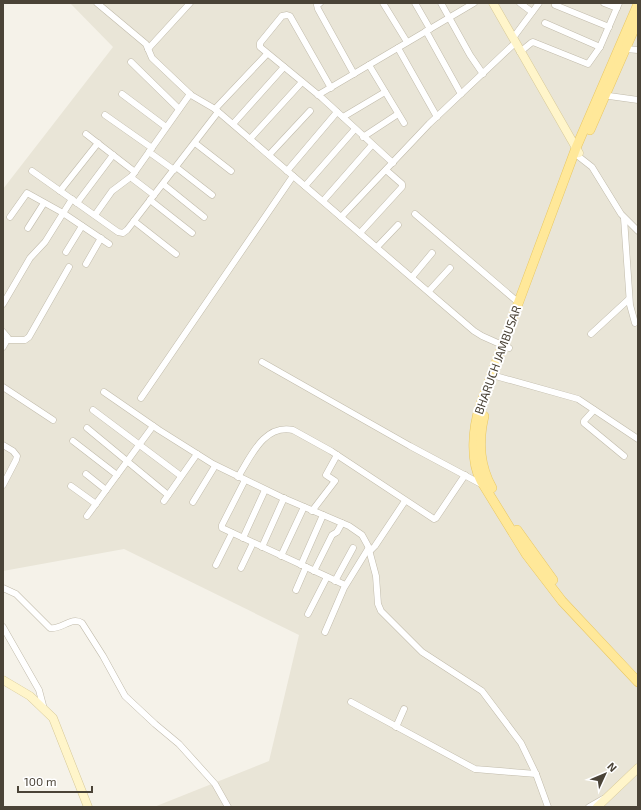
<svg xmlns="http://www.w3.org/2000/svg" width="641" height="810" font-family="'Exo 2',sans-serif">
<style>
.residential{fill:#e9e5d7}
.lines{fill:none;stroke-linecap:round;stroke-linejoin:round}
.street-casing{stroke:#c1bbab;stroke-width:7}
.secondary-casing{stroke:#d7c998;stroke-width:9}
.primary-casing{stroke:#e9c864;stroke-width:10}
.street{stroke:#fff;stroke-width:6}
.secondary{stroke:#fff5ca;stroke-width:8}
.primary{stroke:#ffe899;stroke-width:9}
.labels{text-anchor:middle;stroke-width:4;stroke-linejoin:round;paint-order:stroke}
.street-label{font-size:12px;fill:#4a4337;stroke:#fff}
</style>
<rect width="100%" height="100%" fill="#f5f2e9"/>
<polygon class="residential" points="70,3 638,3 638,807 154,807 269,761 299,635 124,549 3,571 3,189 113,47"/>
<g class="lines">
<g class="street-casing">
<g id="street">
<polyline points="97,3 146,44 152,58 191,95 215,109 474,331 482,336 509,348"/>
<polyline points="320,3 317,5 318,9 354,74"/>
<polyline points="383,3 407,42"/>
<polyline points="415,3 430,29"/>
<polyline points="441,3 470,55 483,74"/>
<polyline points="520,3 532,12"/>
<polyline points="604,3 617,8"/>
<polyline points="555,5 609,27"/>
<polyline points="545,23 600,47"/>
<polyline points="426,31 461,94"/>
<polyline points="513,38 539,3"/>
<polyline points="398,48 437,117"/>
<polyline points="148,49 190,3"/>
<polyline points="626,49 638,50"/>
<polyline points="520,52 531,43 533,42 588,64 600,47 619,3"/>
<polyline points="131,62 179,109"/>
<polyline points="369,65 404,123"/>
<polyline points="331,88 290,16 287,15 282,16 260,43 260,47 322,98 393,163"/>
<polyline points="122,94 166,127"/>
<polyline points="318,95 474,3"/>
<polyline points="602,95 638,100"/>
<polyline points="215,109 267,54"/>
<polyline points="105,115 152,148"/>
<polyline points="343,117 385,92"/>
<polyline points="233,124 284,67"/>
<polyline points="86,134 135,172"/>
<polyline points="363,137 398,114"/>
<polyline points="250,139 302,82"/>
<polyline points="195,143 231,171"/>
<polyline points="149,152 174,170"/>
<polyline points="269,155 310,111"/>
<polyline points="578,156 592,167 621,214 638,231"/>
<polyline points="176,167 212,195"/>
<polyline points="32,171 118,232 123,233 127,230 218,112"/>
<polyline points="287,171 337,112"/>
<polyline points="163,184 204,217"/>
<polyline points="305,186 355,129"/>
<polyline points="60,191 98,143"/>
<polyline points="154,195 133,179 132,176 190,94"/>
<polyline points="150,200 192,233"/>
<polyline points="323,201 372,145"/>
<polyline points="77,203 113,155"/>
<polyline points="415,214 519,303"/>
<polyline points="95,215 112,191 132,176"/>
<polyline points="10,217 27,193 63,213 109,244"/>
<polyline points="341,217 429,124 515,43"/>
<polyline points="624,218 630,305 635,323"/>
<polyline points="134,221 176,254"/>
<polyline points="28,228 44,203"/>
<polyline points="360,233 402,187 402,184 386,170"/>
<polyline points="377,247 398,225"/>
<polyline points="66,252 82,226"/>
<polyline points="86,264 101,238"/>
<polyline points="412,277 432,253"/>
<polyline points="429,291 450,268"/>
<polyline points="3,304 30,258 45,242 72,199"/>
<polyline points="3,332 8,338 3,347"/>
<polyline points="591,334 629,299"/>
<polyline points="7,340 25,340 29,337 69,267"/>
<polyline points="262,362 410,446 483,485"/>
<polyline points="492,375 578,399 638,439"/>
<polyline points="3,387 53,420"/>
<polyline points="104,392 159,430 213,464 281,497 349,526 362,535 368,546 376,576 378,604 381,611 422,652 482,691 521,743 536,774 548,807"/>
<polyline points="141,398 293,176"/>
<polyline points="93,410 181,476"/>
<polyline points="594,410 584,421 584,423 624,456"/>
<polyline points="87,428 168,495"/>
<polyline points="73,441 117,475"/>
<polyline points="3,445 13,451 17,456 16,460 3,485"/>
<polyline points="86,474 106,490"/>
<path d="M238 477C251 456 264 424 293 430L331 451 434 519 436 518 465 475"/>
<polyline points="245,480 222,525 222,528 345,585"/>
<polyline points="71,486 96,504"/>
<polyline points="164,501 197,454"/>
<polyline points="193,502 215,466"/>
<polyline points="312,511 335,481 326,475 337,455"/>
<polyline points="87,516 153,426"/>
<polyline points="243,538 265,490"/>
<polyline points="262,547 284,498"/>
<polyline points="369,552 375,546 405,501"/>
<polyline points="281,556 304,507"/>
<polyline points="216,565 232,533"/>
<polyline points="301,565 323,515"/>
<polyline points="241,568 253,543"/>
<polyline points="314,571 332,535 337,532 342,523"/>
<polyline points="335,581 353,548"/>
<path d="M3 588 16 594 50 628C62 630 71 616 82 623L103 656 125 696 155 724 179 744 215 784 228 807"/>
<polyline points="296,590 306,567"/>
<polyline points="308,614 327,577"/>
<polyline points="3,627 39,690 44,709"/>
<polyline points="325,632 344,588 368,549"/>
<polyline points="351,702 475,769 536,774"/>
<polyline points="396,727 404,709"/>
<polyline points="589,807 603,799"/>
</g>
</g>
<g class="secondary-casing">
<g id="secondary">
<polyline points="493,3 579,153"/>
<polyline points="3,680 30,696 53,718 88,807"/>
<polyline points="597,807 638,768"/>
</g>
</g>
<g class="primary-casing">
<g id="primary">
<path d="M638 4 576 148 480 406C473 428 470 460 481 481L526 554 562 601 638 682"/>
<polyline points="590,130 638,20"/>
<path d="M484 416C478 441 479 465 492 488"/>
<polyline points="517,530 553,580"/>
</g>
</g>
<use href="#street" class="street"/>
<use href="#secondary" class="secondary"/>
<use href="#primary" class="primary"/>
</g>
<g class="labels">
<g class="street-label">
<text transform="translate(498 360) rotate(-70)" y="4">BHARUCH JAMBUSAR</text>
</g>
</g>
<rect width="641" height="810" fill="none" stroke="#4a4337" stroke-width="8"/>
<g transform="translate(605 774) rotate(46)" stroke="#ffffff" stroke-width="3" paint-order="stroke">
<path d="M0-3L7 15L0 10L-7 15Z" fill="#4a4337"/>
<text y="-6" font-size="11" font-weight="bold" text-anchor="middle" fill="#4a4337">N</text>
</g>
<path d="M18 786v6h74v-6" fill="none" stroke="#4a4337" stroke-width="2"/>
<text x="24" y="786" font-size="12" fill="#4a4337" stroke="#ffffff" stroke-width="3" paint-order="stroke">100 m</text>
</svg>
